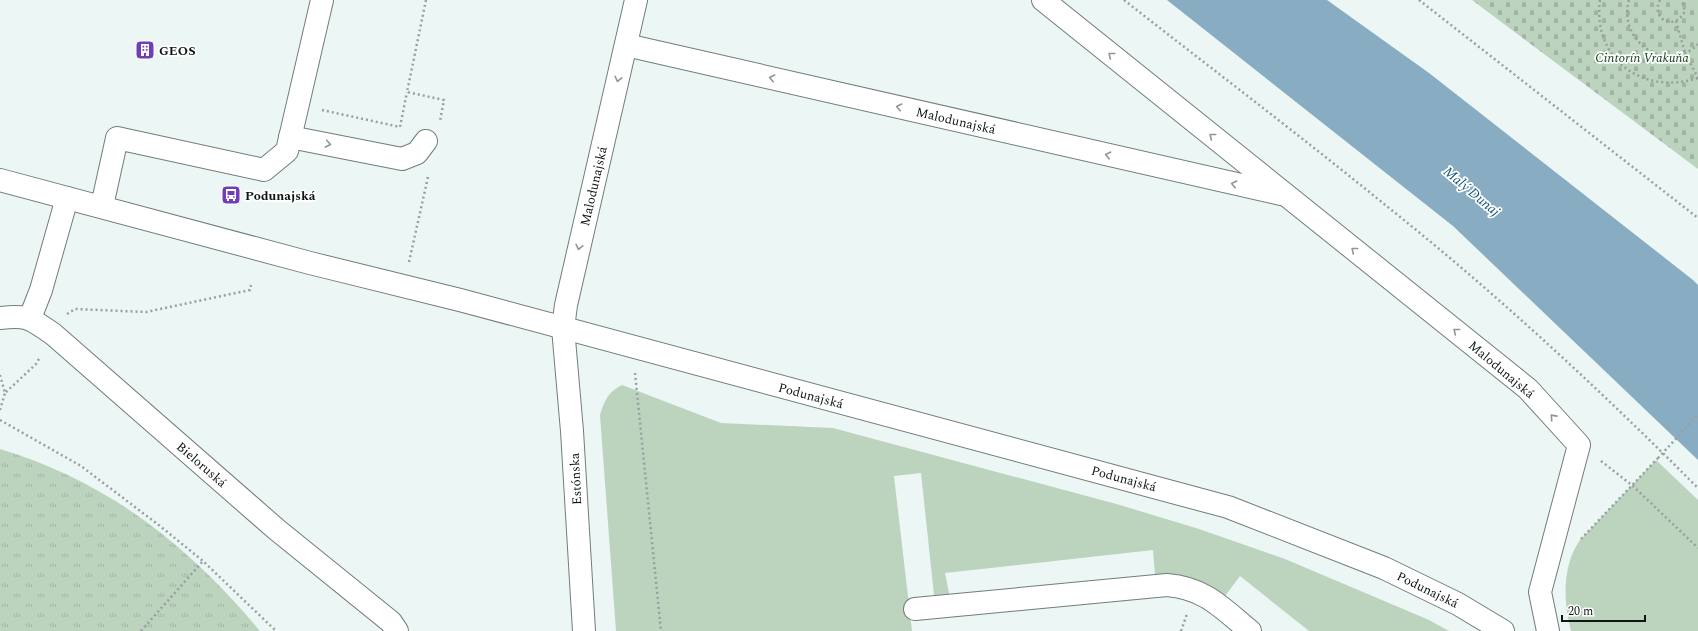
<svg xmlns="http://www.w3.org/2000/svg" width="1698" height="631" font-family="Spectral,serif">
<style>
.green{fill:#bcd3be}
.cemetery{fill:url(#cemetery-stones)}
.park{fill:url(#park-tufts)}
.water{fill:#88acc1}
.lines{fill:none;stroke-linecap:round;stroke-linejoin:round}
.minor-casing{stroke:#737c7b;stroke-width:24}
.path{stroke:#98a09f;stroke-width:2.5;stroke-dasharray:2 3;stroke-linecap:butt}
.minor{stroke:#fff;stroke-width:22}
.path-bridge{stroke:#98a09f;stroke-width:2.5;stroke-dasharray:2 3;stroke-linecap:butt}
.oneway{stroke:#939595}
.labels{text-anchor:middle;stroke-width:3.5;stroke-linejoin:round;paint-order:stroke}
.poi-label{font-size:13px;font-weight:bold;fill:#101414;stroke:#fff;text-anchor:start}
.park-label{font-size:13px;font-style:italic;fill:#13421d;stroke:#fff}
.street-label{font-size:13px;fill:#101414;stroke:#fff}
.water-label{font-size:14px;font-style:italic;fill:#195978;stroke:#fff}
</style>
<defs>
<pattern id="cemetery-stones" width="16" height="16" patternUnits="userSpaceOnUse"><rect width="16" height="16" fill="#bcd3be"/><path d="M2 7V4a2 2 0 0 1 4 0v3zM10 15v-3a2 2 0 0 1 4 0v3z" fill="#a1b4a2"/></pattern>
<pattern id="park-tufts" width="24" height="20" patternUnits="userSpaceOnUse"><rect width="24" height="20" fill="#bcd3be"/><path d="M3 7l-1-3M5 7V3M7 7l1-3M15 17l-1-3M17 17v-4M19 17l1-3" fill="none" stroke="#a1b4a2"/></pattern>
</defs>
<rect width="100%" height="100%" fill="#ebf6f5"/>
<g class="green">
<path d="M622 385 721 423 833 428 1120 505 1199 529 1285 559 1429 620 1449 631H1309L1240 576 1225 596 1193 579 1174 575H1155L1153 550 945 573 950 598 934 595 921 473 894 476 912 631H616L600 415C604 401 609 391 622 385Z"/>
<path d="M1656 460 1698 500V631H1571C1563 601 1562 566 1580 540Z"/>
</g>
<polygon class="cemetery" points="1472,0 1698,0 1698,169"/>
<path class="park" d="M0 449C109 482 188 545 260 631H0Z"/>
<polygon class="water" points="1167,0 1327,0 1429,73 1693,280 1698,285 1698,460 1453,226"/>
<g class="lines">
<g class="minor-casing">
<g id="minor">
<polyline points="1043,0 1528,389 1579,445 1540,592 1548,631"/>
<polyline points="626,45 1281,194"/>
<polyline points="290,137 402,159 417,153 426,141"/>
<polyline points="0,180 310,263 460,300 1228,507 1384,568 1458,604 1503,631"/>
<polyline points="102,206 117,138 264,170 287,151 322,0"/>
<path d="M0 318C29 315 29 318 53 334L276 529 391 622 397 631"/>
<polyline points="30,318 41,290 67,198"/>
<path d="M915 609 1167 585C1205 588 1222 608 1250 631"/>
<polyline points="584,631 572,431 563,328 566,305 636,0"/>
</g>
</g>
<g class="path">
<polyline points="426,0 407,92 444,100 440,121"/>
<path d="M1124 0C1212 69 1302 137 1389 208 1498 295 1600 390 1698 488"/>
<polyline points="1419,0 1698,218"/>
<path d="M1600 0C1592 59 1643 96 1698 78"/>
<path d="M1629 0C1617 43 1669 75 1698 44"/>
<path d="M1660 0C1650 19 1675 32 1685 11L1682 0"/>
<polyline points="1676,21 1685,53 1698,78"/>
<polyline points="322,110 400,127 407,92"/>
<polyline points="409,262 428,177"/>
<polyline points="67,314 75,309 146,312 250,290 251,285"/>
<polyline points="635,373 661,631"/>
<polyline points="0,375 5,393 36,364 40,357"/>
<polyline points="0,410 5,393"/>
<polyline points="0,420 81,466 160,526 203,561 276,631"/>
<polyline points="1601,461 1633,486 1698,548"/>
<polyline points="1581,539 1658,458"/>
<polyline points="141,631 203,561"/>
<polyline points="1181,631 1187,614"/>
</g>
<use href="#minor" class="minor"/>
<polyline class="path-bridge" points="1658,458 1698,415"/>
</g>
<defs><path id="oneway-chevron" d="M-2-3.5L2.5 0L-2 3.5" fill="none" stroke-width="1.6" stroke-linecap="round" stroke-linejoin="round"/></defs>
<g class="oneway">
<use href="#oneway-chevron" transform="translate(1111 55) rotate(-141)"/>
<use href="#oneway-chevron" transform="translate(772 78) rotate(-167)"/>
<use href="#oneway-chevron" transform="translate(618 79) rotate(103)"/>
<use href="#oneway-chevron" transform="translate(899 107) rotate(-167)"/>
<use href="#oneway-chevron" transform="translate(1212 136) rotate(-141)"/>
<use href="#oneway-chevron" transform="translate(328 144) rotate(11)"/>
<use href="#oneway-chevron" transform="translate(1108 155) rotate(-167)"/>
<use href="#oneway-chevron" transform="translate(1234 184) rotate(-167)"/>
<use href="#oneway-chevron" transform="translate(579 247) rotate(103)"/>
<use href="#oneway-chevron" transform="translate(1354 250) rotate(-141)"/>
<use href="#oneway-chevron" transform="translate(1456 331) rotate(-141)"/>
<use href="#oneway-chevron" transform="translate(1553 417) rotate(-132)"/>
</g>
<defs>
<g id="building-square" transform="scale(1)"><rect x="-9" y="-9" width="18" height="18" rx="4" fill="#703eb6" stroke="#fff"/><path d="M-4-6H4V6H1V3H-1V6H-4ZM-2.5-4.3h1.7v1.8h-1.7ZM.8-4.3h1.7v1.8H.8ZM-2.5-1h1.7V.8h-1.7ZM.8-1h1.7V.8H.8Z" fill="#fff"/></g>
<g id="bus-square" transform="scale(1)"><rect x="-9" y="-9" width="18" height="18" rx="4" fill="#703eb6" stroke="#fff"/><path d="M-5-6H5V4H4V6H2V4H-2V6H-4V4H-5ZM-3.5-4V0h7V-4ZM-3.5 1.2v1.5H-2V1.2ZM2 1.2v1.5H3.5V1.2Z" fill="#fff"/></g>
</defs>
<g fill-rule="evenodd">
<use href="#building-square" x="145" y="50"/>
<use href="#bus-square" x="231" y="195"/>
</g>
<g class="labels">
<g class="poi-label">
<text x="159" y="55">GEOS</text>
<text x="245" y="200">Podunajská</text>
</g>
<g class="park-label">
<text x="1642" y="62">Cintorín Vrakuňa</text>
</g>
<g class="street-label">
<text transform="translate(956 120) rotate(13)" y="5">Malodunajská</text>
<text transform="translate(593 186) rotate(-77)" y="5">Malodunajská</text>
<text transform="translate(1502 369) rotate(40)" y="5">Malodunajská</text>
<text transform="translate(811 395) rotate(15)" y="5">Podunajská</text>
<text transform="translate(202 464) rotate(41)" y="5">Bieloruská</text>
<text transform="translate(1124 478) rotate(15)" y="5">Podunajská</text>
<text transform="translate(575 479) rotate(-93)" y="5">Estónska</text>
<text transform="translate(1428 589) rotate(26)" y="5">Podunajská</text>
</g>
<g class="water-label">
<text transform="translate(1472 191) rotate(40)" y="5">Malý Dunaj</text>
</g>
</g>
<path d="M1562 615v6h83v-6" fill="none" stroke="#101414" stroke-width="2"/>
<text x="1568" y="615" font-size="12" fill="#101414" stroke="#ffffff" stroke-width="3" paint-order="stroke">20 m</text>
</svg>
